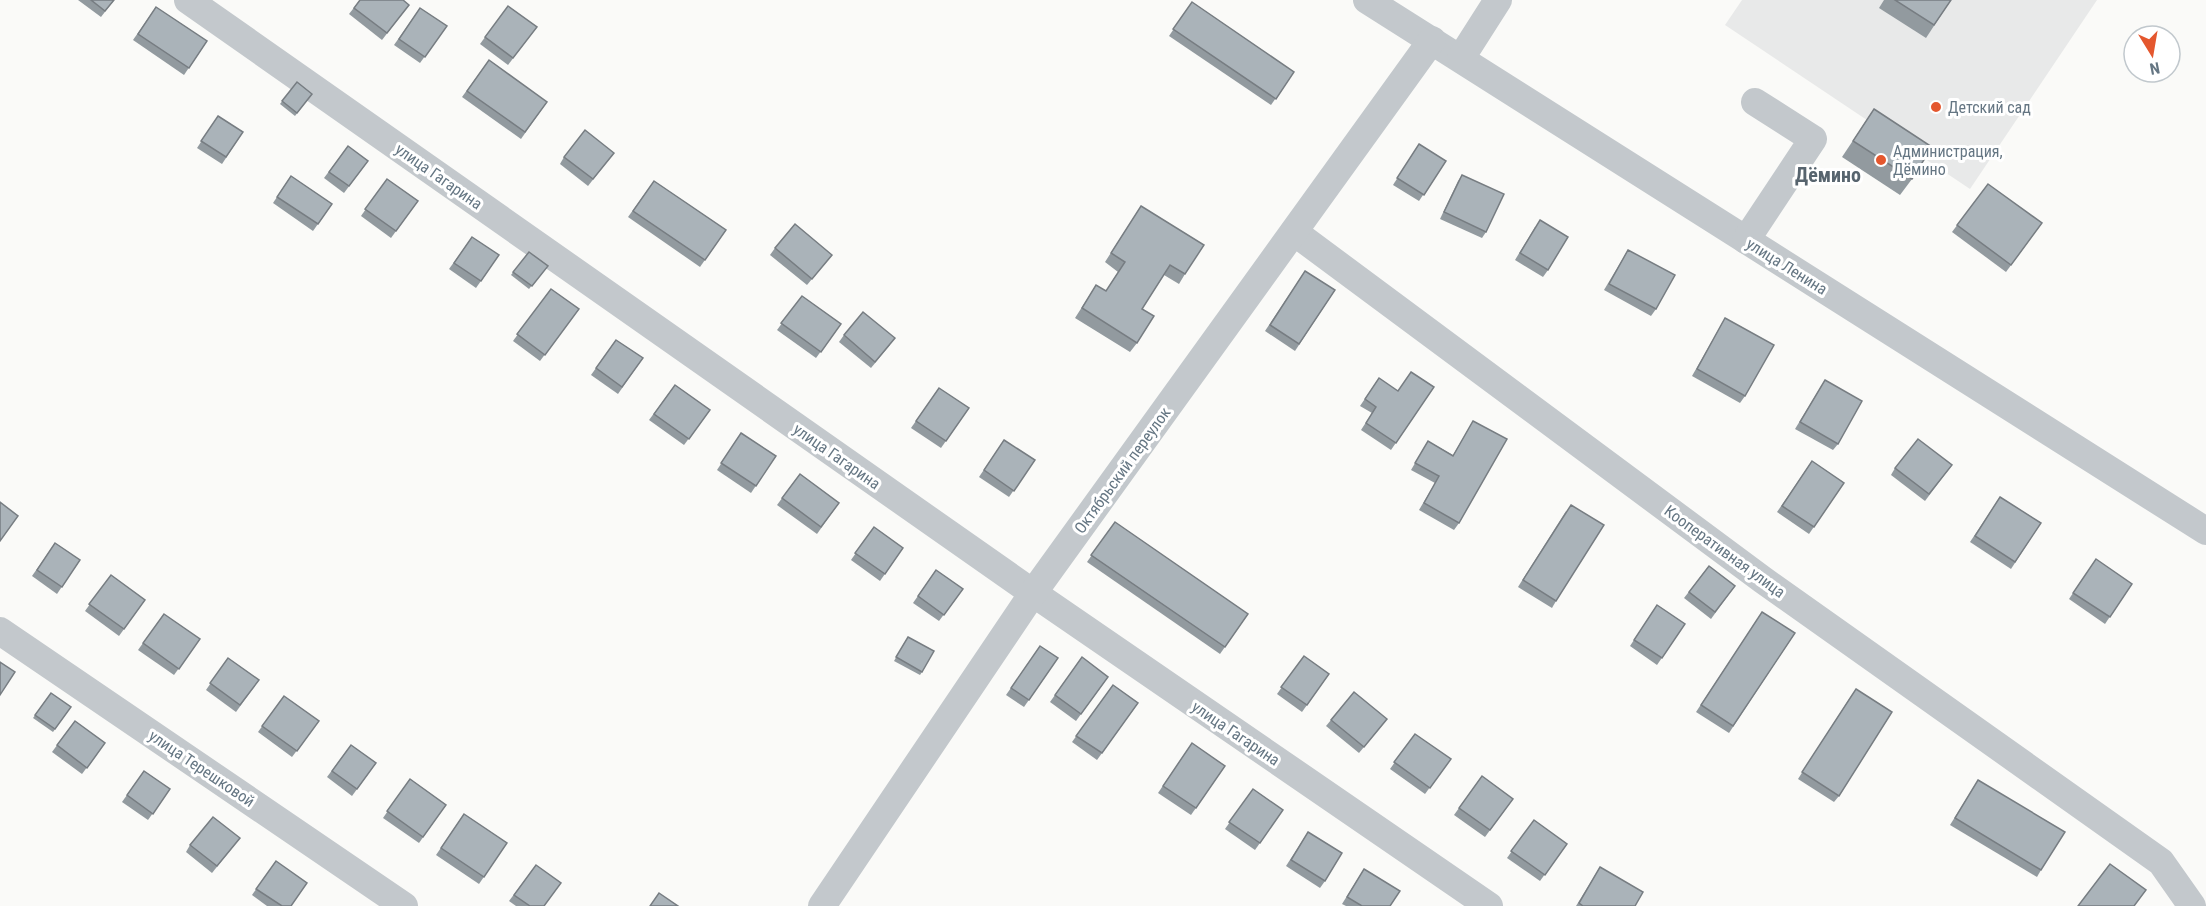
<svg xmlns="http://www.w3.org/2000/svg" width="2206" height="906" font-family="'Roboto Condensed',sans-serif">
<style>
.built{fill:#e8e9e9}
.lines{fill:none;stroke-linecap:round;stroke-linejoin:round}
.minor{stroke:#c3c8cc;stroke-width:28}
.wall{fill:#929a9f}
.building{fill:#aab3b9;stroke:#777d82;stroke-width:1.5}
.poi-dot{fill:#e4572e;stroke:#fff;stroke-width:2}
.labels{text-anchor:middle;stroke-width:6;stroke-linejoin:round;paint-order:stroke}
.poi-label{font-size:16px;fill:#657683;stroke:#fff;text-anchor:start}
.street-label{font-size:16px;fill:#657683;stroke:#fff}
.quarter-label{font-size:20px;font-weight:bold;fill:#57646e;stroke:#fff}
</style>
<rect width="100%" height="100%" fill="#fafaf8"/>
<polygon class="built" points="1742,0 2097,0 1970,189 1725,25"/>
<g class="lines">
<g class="minor">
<polyline points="188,0 1033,593 1489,906"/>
<polyline points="1367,0 2206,531"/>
<polyline points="1461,58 1498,0"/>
<polyline points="1294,232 1763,580 2161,862 2192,906"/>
<polyline points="1746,240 1813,139 1755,102"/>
<polyline points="0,631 404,906"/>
<polyline points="822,906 1033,593 1432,40"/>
</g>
</g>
<g class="wall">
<polygon points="78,0 114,0 101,17"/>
<polygon points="360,0 409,5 382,40 349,14"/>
<polygon points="1884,0 1951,0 1926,38 1879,8"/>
<polygon points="1192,2 1294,72 1271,105 1169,36"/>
<polygon points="508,6 537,27 508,65 480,44"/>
<polygon points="156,7 207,41 184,75 133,40"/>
<polygon points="420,8 447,26 420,63 394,45"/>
<polygon points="489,60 547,102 521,139 462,97"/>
<polygon points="297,82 312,94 295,116 280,104"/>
<polygon points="1874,109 1912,179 1900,195 1842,157"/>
<polygon points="218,116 243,132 222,164 197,148"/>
<polygon points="1419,144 1446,161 1419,201 1393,185"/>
<polygon points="348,146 368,161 344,193 324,178"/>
<polygon points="614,153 588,186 560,164 564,157"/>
<polygon points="1462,175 1486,232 1482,238 1440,219 1458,181"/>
<polygon points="291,176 332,204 313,231 273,203"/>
<polygon points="387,179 418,201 391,238 361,216"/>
<polygon points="654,181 726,230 700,267 628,217"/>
<polygon points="1988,184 2042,223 2006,272 1952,232"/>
<polygon points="1141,206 1185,274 1179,284 1164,275 1142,309 1137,343 1130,352 1075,318 1096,285 1106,291 1118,272 1105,262"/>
<polygon points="1535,227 1548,270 1543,277 1515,260"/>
<polygon points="472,237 499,255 476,288 449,269"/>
<polygon points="775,248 832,255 807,285 770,255"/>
<polygon points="1628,250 1656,309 1651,316 1604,290"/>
<polygon points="529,252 548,266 529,289 511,275"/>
<polygon points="1305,271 1335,290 1295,351 1265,331"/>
<polygon points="551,289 579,309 540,361 513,341"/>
<polygon points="802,296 841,324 816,358 777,330"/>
<polygon points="1725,318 1745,396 1740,403 1692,376"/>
<polygon points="844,335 890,345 871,368 839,342"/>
<polygon points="616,340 643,358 618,394 591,375"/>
<polygon points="1379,378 1398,391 1434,387 1391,450 1361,430 1372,413 1360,406"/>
<polygon points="1825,380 1838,444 1833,450 1795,429"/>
<polygon points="675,385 710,410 684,445 649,420"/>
<polygon points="939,388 969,408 941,448 911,428"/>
<polygon points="1473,421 1459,523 1454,530 1419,510 1435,483 1411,470 1428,441 1453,455"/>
<polygon points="741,433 776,456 751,493 717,470"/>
<polygon points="1004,440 1035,460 1009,497 979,477"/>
<polygon points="1812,461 1844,483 1809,534 1777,512"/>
<polygon points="1952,465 1925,501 1891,475 1895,468"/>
<polygon points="800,474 839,503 817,534 777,505"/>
<polygon points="2000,497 2041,523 2011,569 1970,542"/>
<polygon points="1566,511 1556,601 1552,608 1518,587"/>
<polygon points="1115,522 1248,614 1220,654 1087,562"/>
<polygon points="874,527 903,548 880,581 851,560"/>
<polygon points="55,543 80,560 57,594 32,576"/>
<polygon points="2096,559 2132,584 2105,624 2069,599"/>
<polygon points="1709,566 1735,586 1711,619 1684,598"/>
<polygon points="936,570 963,589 939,621 913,603"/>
<polygon points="111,575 145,600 119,636 85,611"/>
<polygon points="1657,605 1685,624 1657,665 1630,646"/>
<polygon points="1762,612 1795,633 1729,733 1696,712"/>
<polygon points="164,614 200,639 174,675 138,650"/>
<polygon points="906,640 922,672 920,675 894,661"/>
<polygon points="1040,646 1058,658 1024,707 1006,695"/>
<polygon points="1304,656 1329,674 1302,712 1277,694"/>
<polygon points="1082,657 1108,677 1076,721 1050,702"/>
<polygon points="228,658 259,680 236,712 206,690"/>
<polygon points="1113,685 1138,703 1097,760 1072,742"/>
<polygon points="51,693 71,707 53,732 33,718"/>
<polygon points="284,696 319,721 292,757 258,732"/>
<polygon points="1851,696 1839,796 1834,802 1798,779"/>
<polygon points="1387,719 1359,753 1326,726 1331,720"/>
<polygon points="75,721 105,743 82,774 52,752"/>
<polygon points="1415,734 1451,759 1425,794 1390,769"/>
<polygon points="1192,743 1225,766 1191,815 1158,793"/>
<polygon points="351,745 376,763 352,796 327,777"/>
<polygon points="144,771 170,789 148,820 122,802"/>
<polygon points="1482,776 1513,799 1485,837 1454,815"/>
<polygon points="410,779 446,805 419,843 383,818"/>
<polygon points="1978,780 2041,870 2037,877 1950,825"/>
<polygon points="1253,789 1283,810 1255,850 1225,829"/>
<polygon points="464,814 507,843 479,884 436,855"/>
<polygon points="1534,820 1567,844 1540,881 1507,858"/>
<polygon points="1308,832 1325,881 1320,888 1286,866"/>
<polygon points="240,838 212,873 186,852 190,845"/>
<polygon points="276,861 291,906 267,906 252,895"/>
<polygon points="536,865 544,906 516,906 509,901"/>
<polygon points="1600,867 1635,906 1576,906"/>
<polygon points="1364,869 1390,906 1346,906 1342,904"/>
</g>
<g class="building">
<polygon points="91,0 114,0 105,11"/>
<polygon points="360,0 403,0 409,5 387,33 354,8"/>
<polygon points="1895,0 1951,0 1934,25"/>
<polygon points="1192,2 1294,72 1276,99 1173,29"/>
<polygon points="508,6 537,27 513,58 485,37"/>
<polygon points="156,7 207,41 189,68 138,34"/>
<polygon points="420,8 447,26 425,57 399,39"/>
<polygon points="489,60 547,102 525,132 467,91"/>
<polygon points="297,82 312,94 297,113 282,101"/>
<polygon points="1874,109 1932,147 1912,179 1853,141"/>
<polygon points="218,116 243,132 226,157 201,141"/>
<polygon points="585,130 614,153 593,179 564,157"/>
<polygon points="1419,144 1446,161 1424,195 1397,178"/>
<polygon points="348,146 368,161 349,186 329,172"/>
<polygon points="1462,175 1504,194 1486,232 1444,212"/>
<polygon points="291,176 332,204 318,224 277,197"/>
<polygon points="387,179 418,201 396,231 365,209"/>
<polygon points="654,181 726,230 705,260 633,211"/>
<polygon points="1988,184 2042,223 2011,265 1957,225"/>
<polygon points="1141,206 1204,245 1185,274 1170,265 1142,309 1154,316 1137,343 1082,308 1096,285 1106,291 1125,262 1111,253"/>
<polygon points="1540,220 1568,237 1548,270 1520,253"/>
<polygon points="795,224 832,255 812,279 775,248"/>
<polygon points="472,237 499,255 481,281 454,263"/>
<polygon points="1628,250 1675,275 1656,309 1609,284"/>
<polygon points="529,252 548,266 532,286 513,272"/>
<polygon points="1305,271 1335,290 1299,344 1270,325"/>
<polygon points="551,289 579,309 545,355 517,334"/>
<polygon points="802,296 841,324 821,352 781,323"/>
<polygon points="863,312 895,338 875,362 844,335"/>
<polygon points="1725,318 1774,345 1745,396 1697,369"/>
<polygon points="616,340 643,358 622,387 596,368"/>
<polygon points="1411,372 1434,387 1396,443 1366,423 1376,407 1365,399 1379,378 1398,391"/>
<polygon points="1825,380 1862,401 1838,444 1800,422"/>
<polygon points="675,385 710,410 689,439 654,414"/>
<polygon points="939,388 969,408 946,441 916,421"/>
<polygon points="1473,421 1507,439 1459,523 1424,503 1439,476 1415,463 1428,441 1453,456"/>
<polygon points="741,433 776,456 756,486 721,463"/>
<polygon points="1918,439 1952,465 1929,494 1895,468"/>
<polygon points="1004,440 1035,460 1014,491 984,470"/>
<polygon points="1812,461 1844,483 1814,527 1782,506"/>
<polygon points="800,474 839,503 821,527 782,498"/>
<polygon points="2000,497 2041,523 2015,562 1975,536"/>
<polygon points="0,502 18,516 0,541"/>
<polygon points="1571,505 1604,525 1556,601 1523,580"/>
<polygon points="1115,522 1248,614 1225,647 1091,555"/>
<polygon points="874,527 903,548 885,574 855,553"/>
<polygon points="55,543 80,560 62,587 37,570"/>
<polygon points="2096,559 2132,584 2110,617 2073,593"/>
<polygon points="1709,566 1735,586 1715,612 1689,592"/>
<polygon points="936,570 963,589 944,615 918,596"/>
<polygon points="111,575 145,600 124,629 89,604"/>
<polygon points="1657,605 1685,624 1662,658 1634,640"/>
<polygon points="1762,612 1795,633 1733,726 1701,705"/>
<polygon points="164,614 200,639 179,669 143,643"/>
<polygon points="908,637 934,651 922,672 896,657"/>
<polygon points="1040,646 1058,658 1029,700 1011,688"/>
<polygon points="1304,656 1329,674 1307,705 1281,687"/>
<polygon points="1082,657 1108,677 1081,714 1055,695"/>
<polygon points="228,658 259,680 240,705 210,683"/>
<polygon points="0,662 15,672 0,695"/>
<polygon points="1113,685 1138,703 1102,753 1076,736"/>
<polygon points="1856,689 1892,712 1839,796 1802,772"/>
<polygon points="1354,692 1387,719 1364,747 1331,720"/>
<polygon points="51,693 71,707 55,729 35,715"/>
<polygon points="284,696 319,721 297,751 262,726"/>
<polygon points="75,721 105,743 87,768 57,745"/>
<polygon points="1415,734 1451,759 1430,788 1394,762"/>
<polygon points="1192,743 1225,766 1196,808 1163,786"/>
<polygon points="351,745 376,763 357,789 332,771"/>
<polygon points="144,771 170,789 153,814 127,795"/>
<polygon points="1482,776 1513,799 1490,830 1459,808"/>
<polygon points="410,779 446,805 423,837 387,811"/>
<polygon points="1978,780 2065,832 2041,870 1955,818"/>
<polygon points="1253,789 1283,810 1260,843 1229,822"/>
<polygon points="464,814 507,843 484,877 441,848"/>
<polygon points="213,817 240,838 217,866 190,845"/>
<polygon points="1534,820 1567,844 1545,875 1511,851"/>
<polygon points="1308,832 1342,853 1325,881 1291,860"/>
<polygon points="276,861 307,883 291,906 282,906 256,889"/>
<polygon points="2110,864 2146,890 2134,906 2078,906"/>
<polygon points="536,865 561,883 544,906 530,906 514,895"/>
<polygon points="1600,867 1643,892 1635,906 1583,906 1579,903"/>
<polygon points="1364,869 1400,891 1390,906 1362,906 1347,897"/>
<polygon points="659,893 678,906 650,906"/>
</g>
<g class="poi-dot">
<circle cx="1936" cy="107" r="6"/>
<circle cx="1881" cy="160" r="6"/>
</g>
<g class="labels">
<g class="poi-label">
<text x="1948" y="113">Детский сад</text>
<text x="1893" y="157">Администрация,<tspan x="1893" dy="18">Дёмино</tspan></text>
</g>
<g class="street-label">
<text transform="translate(439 176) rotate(35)" y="6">улица Гагарина</text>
<text transform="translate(1787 266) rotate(32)" y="6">улица Ленина</text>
<text transform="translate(837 456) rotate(35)" y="6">улица Гагарина</text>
<text transform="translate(1122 470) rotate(-54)" y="6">Октябрьский переулок</text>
<text transform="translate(1725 551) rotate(36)" y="6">Кооперативная улица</text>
<text transform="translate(1236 733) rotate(34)" y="6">улица Гагарина</text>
<text transform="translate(202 768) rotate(34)" y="6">улица Терешковой</text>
</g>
<g class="quarter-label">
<text x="1828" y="182">Дёмино</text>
</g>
</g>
<g transform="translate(2152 54) rotate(169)"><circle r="28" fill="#ffffff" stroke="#c1c8cd" stroke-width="1.5"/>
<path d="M0-4.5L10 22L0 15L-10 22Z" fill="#e4572e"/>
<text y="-9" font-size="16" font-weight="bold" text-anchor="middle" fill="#657683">N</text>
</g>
</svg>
